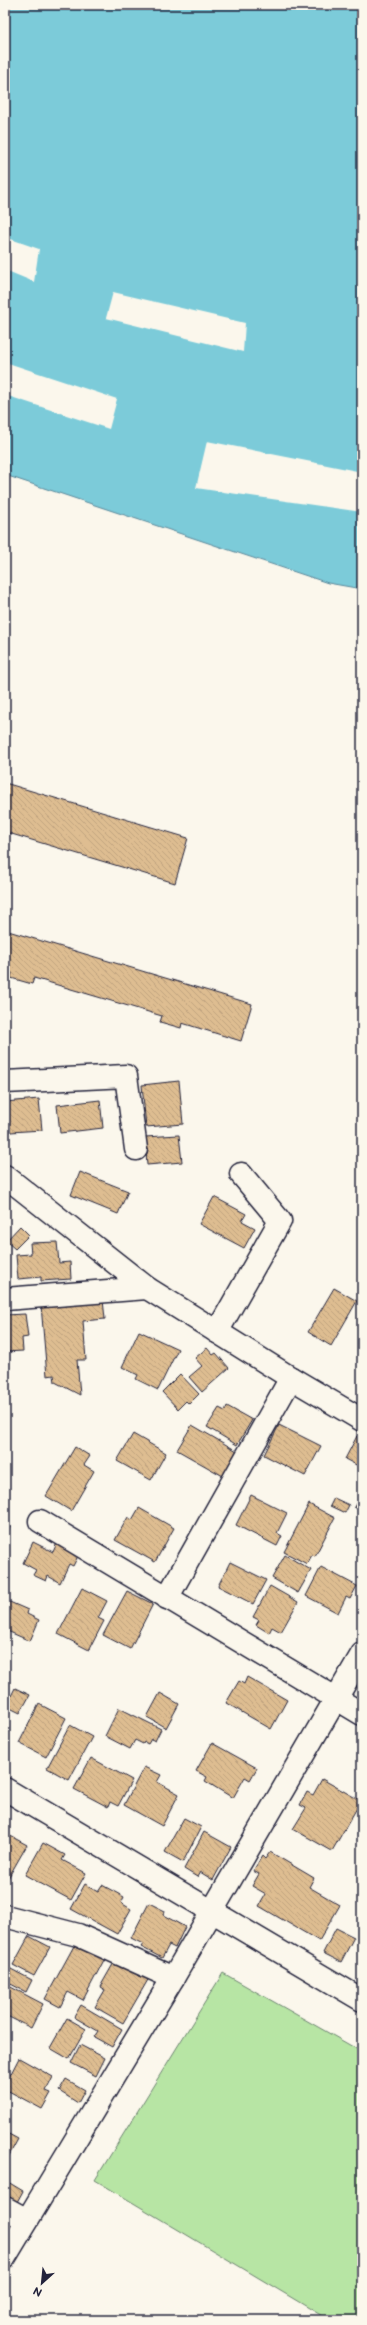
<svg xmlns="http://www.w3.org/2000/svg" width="367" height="2325" font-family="'Balsamiq Sans',sans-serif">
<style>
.garden{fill:#b7e5a4;stroke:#6c8470}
.water{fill:#7ccbd9;stroke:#58879a}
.pier{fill:#fbf7ec}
.building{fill:url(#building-back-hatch);stroke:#22223b}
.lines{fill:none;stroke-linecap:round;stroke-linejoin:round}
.minor-casing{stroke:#22223b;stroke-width:25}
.minor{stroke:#fbf7ec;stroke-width:22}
</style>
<defs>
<pattern id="building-back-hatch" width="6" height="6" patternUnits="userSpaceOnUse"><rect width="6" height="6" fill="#debd91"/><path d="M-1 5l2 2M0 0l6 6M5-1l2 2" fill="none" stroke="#bea27e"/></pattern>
</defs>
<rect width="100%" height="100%" fill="#fbf7ec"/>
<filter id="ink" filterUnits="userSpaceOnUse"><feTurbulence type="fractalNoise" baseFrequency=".025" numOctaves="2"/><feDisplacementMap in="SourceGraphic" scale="8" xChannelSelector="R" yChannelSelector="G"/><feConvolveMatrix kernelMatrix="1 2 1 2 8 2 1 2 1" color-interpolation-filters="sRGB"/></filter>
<g filter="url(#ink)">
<polygon class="garden" points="223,1973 362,2052 362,2320 329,2320 95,2180"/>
<polygon class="water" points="5,5 362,5 362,589 328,583 5,475"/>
<g class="pier">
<polygon points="5,237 39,249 34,282 5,270"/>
<polygon points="113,292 245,323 243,352 106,318"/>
<polygon points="5,362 117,399 109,429 5,395"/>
<polygon points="207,441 362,472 362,512 196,488"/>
</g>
<g class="building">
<polygon points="5,783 188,838 175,883 5,832"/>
<polygon points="5,930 252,1004 241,1041 182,1023 181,1028 160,1022 162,1016 34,978 32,984 11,978 12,973 5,971"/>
<polygon points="179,1081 183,1124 146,1127 142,1085"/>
<polygon points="39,1099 42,1130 10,1132 9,1128 5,1128 5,1102"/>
<polygon points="100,1100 103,1128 60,1133 57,1105"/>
<polygon points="179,1135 182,1162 147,1165 145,1137"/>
<polygon points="80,1172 128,1191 118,1214 71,1195"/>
<polygon points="214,1197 246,1214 242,1221 255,1228 244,1248 199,1224"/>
<polygon points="20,1226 29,1235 15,1249 6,1241"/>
<polygon points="57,1242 59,1263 70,1262 71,1279 41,1281 41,1277 18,1279 16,1255 31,1254 30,1243"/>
<polygon points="334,1288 357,1301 331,1346 308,1332"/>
<polygon points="103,1300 105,1319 83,1321 86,1360 77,1360 80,1395 55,1382 54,1375 47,1376 41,1305"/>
<polygon points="25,1314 28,1337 22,1338 23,1351 5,1352 5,1315"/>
<polygon points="139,1331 178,1349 158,1390 136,1379 138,1375 122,1367"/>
<polygon points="207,1348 213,1355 216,1353 229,1368 202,1392 189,1377 202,1366 195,1358"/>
<polygon points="180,1374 199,1394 189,1404 186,1401 178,1409 162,1392"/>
<polygon points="227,1406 252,1420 237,1445 207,1427 219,1408 225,1411"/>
<polygon points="192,1425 237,1451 223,1476 177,1450"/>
<polygon points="279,1425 321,1446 305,1476 264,1455"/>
<polygon points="133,1434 166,1453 151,1480 117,1461"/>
<polygon points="357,1436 362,1438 362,1468 345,1459"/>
<polygon points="75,1447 90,1456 84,1465 94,1471 71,1511 46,1496"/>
<polygon points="362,1493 362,1511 354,1507"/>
<polygon points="251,1495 287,1513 277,1533 282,1536 277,1546 236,1525"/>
<polygon points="334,1498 349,1505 345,1513 330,1506"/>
<polygon points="309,1504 335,1518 315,1556 312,1555 307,1564 284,1552"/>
<polygon points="139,1508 174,1528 155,1562 115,1540 128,1517 132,1520"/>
<polygon points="5,1525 10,1527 5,1539"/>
<polygon points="33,1542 53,1552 57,1543 79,1554 73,1566 69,1564 60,1583 48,1576 46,1581 33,1575 36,1570 23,1563"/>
<polygon points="285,1555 311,1570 298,1593 272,1578"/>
<polygon points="230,1562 266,1580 253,1604 218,1586"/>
<polygon points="321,1567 357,1586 350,1599 346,1597 338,1613 306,1596"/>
<polygon points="270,1586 298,1602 281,1632 272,1627 269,1633 256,1625 259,1620 253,1617"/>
<polygon points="82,1588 107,1601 98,1618 104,1621 89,1650 58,1634"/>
<polygon points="127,1591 153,1604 130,1649 103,1635"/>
<polygon points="5,1600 28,1610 27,1614 39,1620 30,1641 5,1630"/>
<polygon points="247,1677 287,1700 271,1729 226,1703 239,1681 244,1684"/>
<polygon points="15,1688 30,1695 20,1713 10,1708 5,1718 5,1693 11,1696"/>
<polygon points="160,1693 179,1704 166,1728 147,1717"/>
<polygon points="39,1704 66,1718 46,1757 19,1743"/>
<polygon points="119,1708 161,1729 155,1741 151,1739 148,1744 144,1742 143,1744 135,1740 130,1749 105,1736"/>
<polygon points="70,1725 92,1737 69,1780 47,1768"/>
<polygon points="212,1743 257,1768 250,1780 245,1777 233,1798 205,1781 207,1777 196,1771"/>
<polygon points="91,1758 132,1780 118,1806 110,1802 108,1807 74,1789"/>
<polygon points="144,1767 161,1775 157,1782 179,1794 162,1826 124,1805"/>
<polygon points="322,1779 361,1801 332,1851 293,1829 306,1808 300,1805 307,1792 313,1795"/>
<polygon points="184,1818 201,1827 183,1862 165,1852"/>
<polygon points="204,1832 231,1847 213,1880 200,1872 197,1877 184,1869"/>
<polygon points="5,1833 27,1845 7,1880 5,1879"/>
<polygon points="43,1843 65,1855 62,1860 86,1873 71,1900 25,1875"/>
<polygon points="270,1852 314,1878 309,1887 340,1905 319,1941 259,1906 266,1894 252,1886 259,1874 253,1871 262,1856 265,1859"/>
<polygon points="85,1884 98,1891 102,1885 124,1897 121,1903 131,1909 117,1934 71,1909"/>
<polygon points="149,1903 165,1911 163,1915 185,1927 175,1948 169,1945 162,1958 141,1947 143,1944 131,1938"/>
<polygon points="336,1928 354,1937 341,1962 323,1953"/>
<polygon points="29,1936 50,1947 34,1976 13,1965"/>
<polygon points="75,1944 104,1960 83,2000 68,1992 60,2007 45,1999"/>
<polygon points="116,1959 149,1978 123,2023 95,2007 105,1990 100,1987"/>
<polygon points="9,1968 32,1980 26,1992 5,1981"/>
<polygon points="5,1984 43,2004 31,2028 5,2015"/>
<polygon points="81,2005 122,2029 112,2047 94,2037 98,2031 74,2017"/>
<polygon points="67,2018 86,2029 69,2059 50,2048"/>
<polygon points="80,2045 105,2058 96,2076 71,2063"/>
<polygon points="19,2058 53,2077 46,2091 51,2093 42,2109 5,2089 5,2085"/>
<polygon points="66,2079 85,2090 78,2103 59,2091"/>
<polygon points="5,2132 18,2139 5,2163"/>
<polygon points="8,2182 23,2191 17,2202 5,2196 5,2188"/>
</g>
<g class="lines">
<g class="minor-casing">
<g id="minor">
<polyline points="5,1082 126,1076 136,1149"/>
<polyline points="5,1176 147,1288 291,1378 362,1420"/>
<polyline points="5,1299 147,1288"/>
<polyline points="217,1332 280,1221 241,1174"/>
<polyline points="40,1521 362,1714"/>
<polyline points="167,1598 291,1378"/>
<polyline points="5,1789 362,2000"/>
<polyline points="5,1916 78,1935 173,1978"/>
<polyline points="5,2208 27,2220"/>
<polyline points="5,2257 173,1978 362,1654"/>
</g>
</g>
<use href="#minor" class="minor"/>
</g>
</g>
<rect width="367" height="2325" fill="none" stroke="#fbf7ec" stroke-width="20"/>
<rect x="10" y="10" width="347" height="2305" fill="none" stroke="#22223b" stroke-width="1.5" filter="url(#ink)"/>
<g transform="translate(42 2283) rotate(207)" stroke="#fbf7ec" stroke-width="3" paint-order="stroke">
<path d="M0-3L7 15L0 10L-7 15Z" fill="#22223b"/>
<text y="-6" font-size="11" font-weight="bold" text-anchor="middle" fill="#22223b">N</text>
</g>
</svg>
